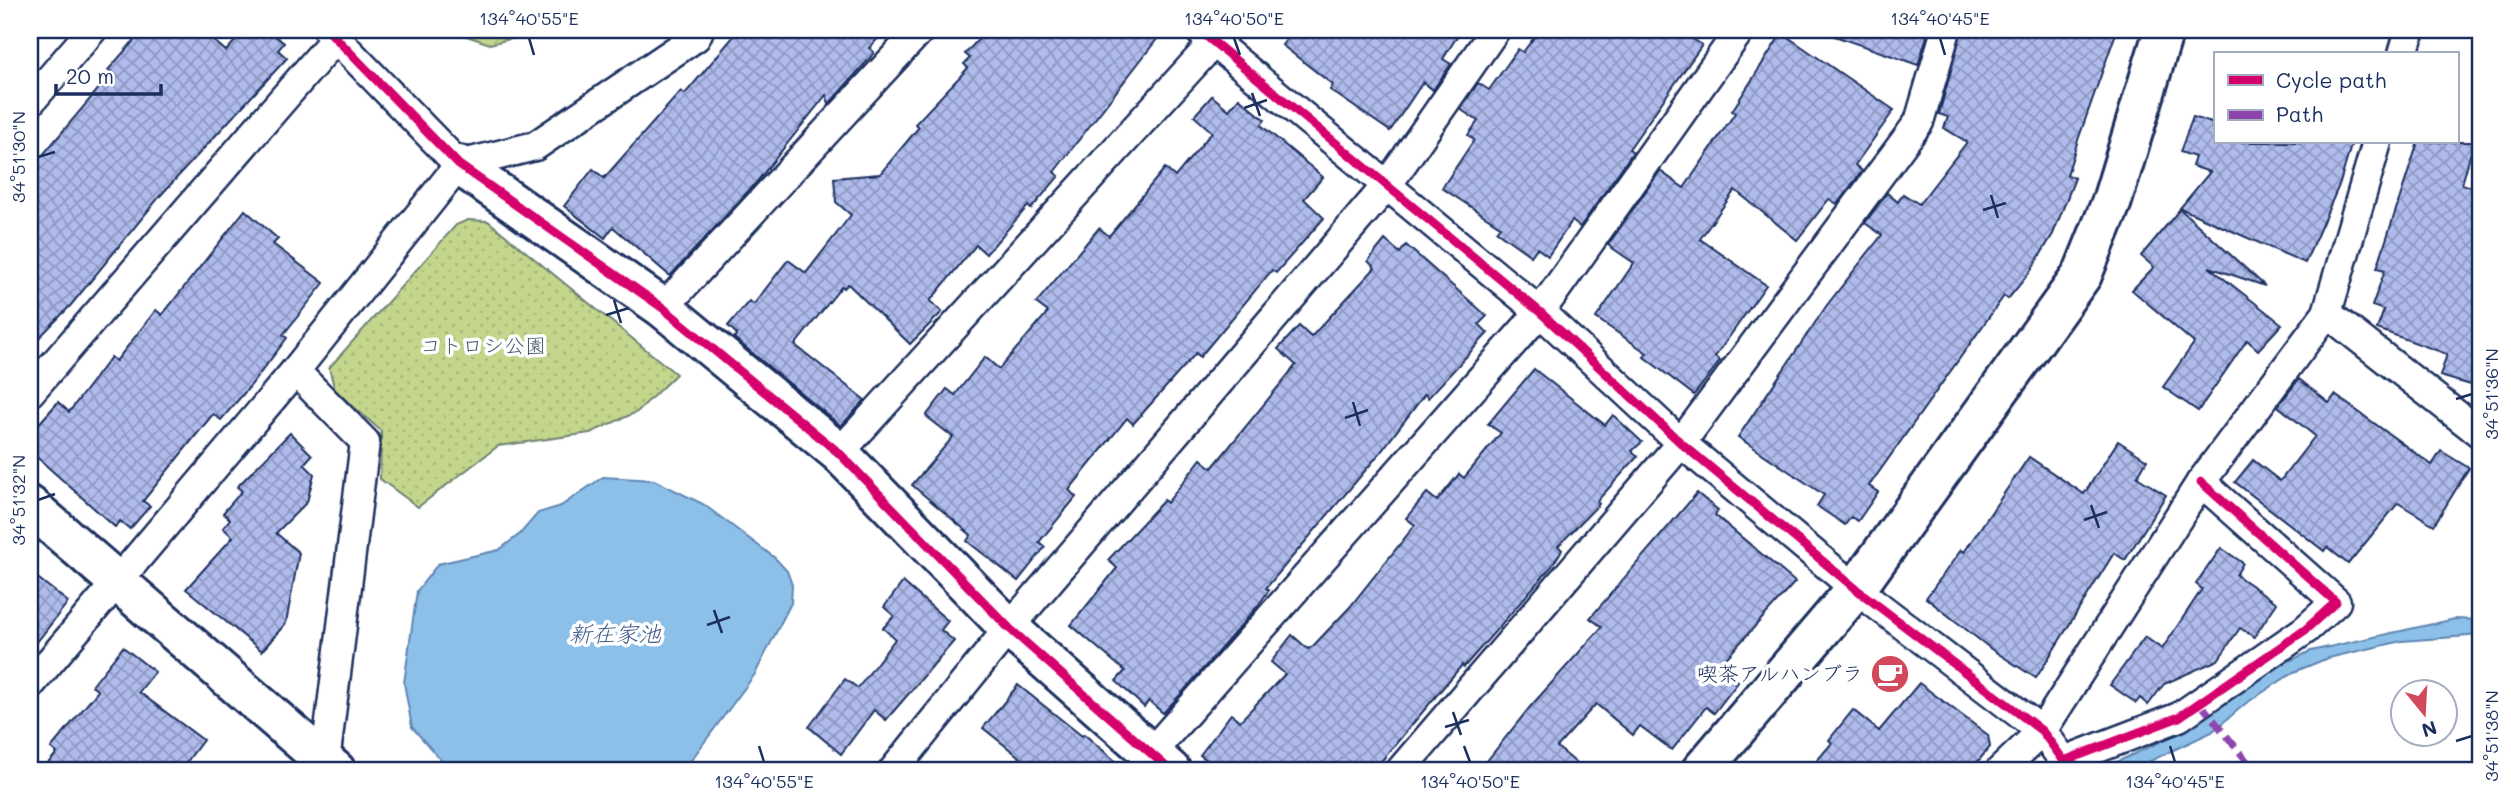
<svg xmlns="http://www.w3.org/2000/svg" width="2511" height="801" font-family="Mali,'Klee One',sans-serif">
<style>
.forest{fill:url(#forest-crowns);stroke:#6f8274;stroke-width:2}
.park{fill:url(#park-dots);stroke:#6f8274;stroke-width:2}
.water{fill:#8dc0e9;stroke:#5f86b1;stroke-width:2}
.building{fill:url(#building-cross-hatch);stroke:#1b2f5e;stroke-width:2}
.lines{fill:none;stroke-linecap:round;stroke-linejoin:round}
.street-casing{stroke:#1b2f5e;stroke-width:33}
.secondary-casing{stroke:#1b2f5e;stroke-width:44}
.street{stroke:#fff;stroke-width:28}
.secondary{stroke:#fff;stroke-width:38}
.quiet{stroke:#8e44ad;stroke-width:7;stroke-dasharray:14 7;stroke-linecap:butt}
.cycleway-casing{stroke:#fff;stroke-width:13}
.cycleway{stroke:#d6006c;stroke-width:9}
.ticks{fill:none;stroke:#1b2f5e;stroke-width:2.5}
.labels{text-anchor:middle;stroke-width:7;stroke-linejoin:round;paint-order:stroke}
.park-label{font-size:21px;fill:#455969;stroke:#fff}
.poi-label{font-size:21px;fill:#1b2f5e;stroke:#fff;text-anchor:end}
.water-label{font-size:23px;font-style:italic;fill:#3d5a88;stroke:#fff}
.neatline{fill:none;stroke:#1b2f5e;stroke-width:2.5}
.ticks-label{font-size:18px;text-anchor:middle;fill:#1b2f5e}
</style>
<defs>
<pattern id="forest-crowns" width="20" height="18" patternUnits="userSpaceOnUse" patternTransform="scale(1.75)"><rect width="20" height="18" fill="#c3d68b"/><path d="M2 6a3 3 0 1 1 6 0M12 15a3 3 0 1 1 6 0" fill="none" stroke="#a7b87a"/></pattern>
<pattern id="park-dots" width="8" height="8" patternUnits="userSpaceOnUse" patternTransform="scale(1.75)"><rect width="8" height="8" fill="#c3d68b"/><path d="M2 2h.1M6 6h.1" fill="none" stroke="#a7b87a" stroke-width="1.8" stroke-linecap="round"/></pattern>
<pattern id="building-cross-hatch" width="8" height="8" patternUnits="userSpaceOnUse" patternTransform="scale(1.75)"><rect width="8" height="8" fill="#afbbeb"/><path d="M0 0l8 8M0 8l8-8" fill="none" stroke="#8e98c2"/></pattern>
</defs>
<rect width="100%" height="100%" fill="#fff"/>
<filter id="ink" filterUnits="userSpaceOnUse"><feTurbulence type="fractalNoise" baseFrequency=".0143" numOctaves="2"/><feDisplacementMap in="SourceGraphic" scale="14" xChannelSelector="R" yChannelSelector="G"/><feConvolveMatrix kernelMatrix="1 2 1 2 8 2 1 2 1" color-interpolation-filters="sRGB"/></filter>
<g filter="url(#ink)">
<polygon class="forest" points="449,30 546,30 490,44"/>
<polygon class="park" points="468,220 488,221 676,374 637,412 590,433 498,446 418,507 380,479 381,431 335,390 329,368 456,225"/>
<g class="water">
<polygon points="603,477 654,480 703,504 775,558 787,571 792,585 791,603 755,674 683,771 450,771 412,727 404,683 417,591 438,564 499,550 520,534 538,513 561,506"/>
<polygon points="2455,619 2481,620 2481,635 2402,641 2328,658 2294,672 2245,704 2212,732 2129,771 2097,771 2180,733 2265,672 2311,651"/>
</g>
<g class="building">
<polygon points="143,30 201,30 226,51 245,30 268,30 284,43 278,50 287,58 160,196 71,305 30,347 30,170 112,73 108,70"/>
<polygon points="739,30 886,30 869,48 874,52 870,58 829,104 826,95 755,184 670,276 613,227 605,238 564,206 593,169 604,178 681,91 685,94"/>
<polygon points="987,30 1164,30 1054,172 1059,176 1031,209 1028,206 986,254 976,245 930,301 942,312 910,344 848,284 844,288 842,286 795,345 865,400 841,426 734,338 737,334 728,326 749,301 754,304 788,260 806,273 851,215 836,202 834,178 880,174 919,127 915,124 968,68 964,64 970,58 965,54"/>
<polygon points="1294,30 1461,30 1443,59 1451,64 1433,90 1423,82 1390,131 1330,90 1333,85 1282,45"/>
<polygon points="1540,30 1679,30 1702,45 1629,149 1633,152 1580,227 1572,221 1548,256 1537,248 1531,256 1496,231 1500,226 1442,188 1474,140 1468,135 1478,121 1460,109 1478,83 1489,90 1518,49 1523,52"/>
<polygon points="1830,30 1929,30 1918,65 1829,34"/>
<polygon points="1962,30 2117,30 2078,140 2067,175 2075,178 2053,234 2030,272 2008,299 2004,296 1869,486 1878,492 1858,521 1851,517 1845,525 1817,506 1824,495 1738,437 1827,305 1882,235 1865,223 1887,193 1898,202 1903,194 1919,204 1967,142 1944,128 1948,117 1939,114"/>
<polygon points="1782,33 1894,110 1855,165 1862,171 1837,204 1829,199 1797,240 1735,190 1700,239 1766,285 1715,357 1720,361 1694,395 1644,357 1647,353 1596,318 1634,263 1608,245 1660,171 1684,188 1735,113 1732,111"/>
<polygon points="1212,96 1229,110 1239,98 1265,120 1261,125 1323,177 1304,199 1324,218 1276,273 1272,270 1200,357 1196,353 1133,424 1127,418 1069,490 1076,497 1039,542 1045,547 1018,581 967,541 971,535 912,485 953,437 926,416 947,389 955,395 985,357 999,369 1048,312 1036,303 1099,228 1109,236 1165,168 1175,177 1212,132 1194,116"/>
<polygon points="2193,117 2215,124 2215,142 2352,142 2340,183 2305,263 2180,208 2210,172 2192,166 2195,157 2180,152"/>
<polygon points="2418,142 2474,142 2462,184 2481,190 2481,388 2440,376 2447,354 2377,329 2384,310 2372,306 2385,270 2377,268"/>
<polygon points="2180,209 2265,286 2209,267 2282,324 2258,350 2247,340 2198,411 2163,387 2194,343 2132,290 2154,267 2141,256"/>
<polygon points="245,210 278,239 273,244 324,283 283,335 287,338 251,385 221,420 213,414 143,501 150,506 130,529 120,521 115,527 30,451 30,434 58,402 69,412 111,357 116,361 156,310 162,315"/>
<polygon points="1385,240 1400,253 1406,245 1487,316 1479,324 1488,333 1428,398 1425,394 1380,453 1266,588 1269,590 1258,606 1181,694 1163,713 1149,701 1144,707 1116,681 1125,671 1071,625 1117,568 1108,560 1164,500 1167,503 1201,459 1212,468 1296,365 1278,349 1299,326 1311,337 1375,268 1368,261"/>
<polygon points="1534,369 1605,425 1613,415 1642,442 1632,451 1638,456 1597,501 1599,504 1558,546 1562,550 1552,566 1464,667 1462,665 1373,771 1222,771 1200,755 1231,714 1240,721 1285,674 1271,662 1292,635 1308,649 1313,646 1349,608 1415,525 1406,518 1427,493 1437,501 1459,474 1464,478 1501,433 1488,424"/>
<polygon points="2299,379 2329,403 2335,395 2432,465 2441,451 2469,468 2434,525 2398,503 2348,564 2327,547 2324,551 2235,482 2253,460 2280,481 2315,436 2278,406"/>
<polygon points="290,433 312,455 304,464 314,474 307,502 276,533 299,553 286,623 262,651 186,589 233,537 223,528 230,519 223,513 242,491 237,487"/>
<polygon points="2118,441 2147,460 2137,477 2166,495 2125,560 2114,553 2036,678 1991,649 1926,598 1961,550 1964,552 2029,457 2084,494"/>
<polygon points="1697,493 1718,510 1715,515 1795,582 1720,665 1739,681 1714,713 1706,707 1672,750 1640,726 1633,735 1596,704 1557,747 1586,771 1479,771 1530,707 1602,627 1590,618"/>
<polygon points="2221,548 2243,563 2236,575 2277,603 2254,637 2240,628 2218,660 2164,684 2148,705 2140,698 2136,703 2110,685 2145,637 2162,649 2202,589 2196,584"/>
<polygon points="30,572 68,602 30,651"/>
<polygon points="903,582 948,621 941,630 954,641 886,720 874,710 841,754 809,727 845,679 858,688 895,639 883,628 894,616 884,607"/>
<polygon points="123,647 155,672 139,692 203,740 180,771 41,771 57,753 51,748 98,691 92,686"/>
<polygon points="1919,683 1988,735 1990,747 1970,771 1808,771 1832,743 1829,740 1853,710 1879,731"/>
<polygon points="1018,685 1082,736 1084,734 1127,771 1037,771 983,728"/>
</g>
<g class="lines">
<g class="street-casing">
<g id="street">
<polyline points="328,30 459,165"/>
<polyline points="1199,30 1540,312 1681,443 1856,589 2042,731 2064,761 2179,717 2305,630 2336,602 2201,482"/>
<polyline points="2403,54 2410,30"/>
<polyline points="30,102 92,30"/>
<polyline points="663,308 920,30"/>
<polyline points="2327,313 2481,434"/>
<polyline points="295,371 365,442 325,762"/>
<polyline points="30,392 335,39"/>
<polyline points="839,453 1225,30"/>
<polyline points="30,685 295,371 459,165 535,146 696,37 699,30"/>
<polyline points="1150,754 1540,312 1740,30"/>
<polyline points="893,771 1009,628 1388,184 1495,30"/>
<polyline points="1400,771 1681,443 1919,122 1946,30"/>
<polyline points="2000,771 2042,731 2201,482 2327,313 2377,142"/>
</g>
</g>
<g class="secondary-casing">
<g id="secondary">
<polyline points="459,165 663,308 839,453 1009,628 1171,771"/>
<polyline points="30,506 336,771"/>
<polyline points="1701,771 1856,589 2082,275 2112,201 2164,30"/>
</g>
</g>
<use href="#street" class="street"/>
<use href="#secondary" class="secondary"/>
<polyline class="quiet" points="2200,703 2255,771"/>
<g class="cycleway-casing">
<g id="cycleway">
<polyline points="328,30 459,165 663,308 839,453 1009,628 1171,771"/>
<polyline points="1199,30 1540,312 1681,443 1856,589 2042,731 2064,761 2179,717 2305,630 2336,602 2201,482"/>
</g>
</g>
<use href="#cycleway" class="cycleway"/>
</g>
</g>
<path class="ticks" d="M529 38 534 55M1234 38 1240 55M1940 38 1945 55M1252 93 1260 116M1244 108 1267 100M38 157 55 152M1991 195 1998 218M1983 210 2006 203M614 300 621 323M606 315 629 308M2456 399 2472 394M1353 402 1360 426M1345 418 1368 410M38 500 55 494M2091 505 2099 528M2084 520 2107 512M714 610 722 633M707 625 730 617M1453 712 1461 735M1445 727 1469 720M2456 741 2472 736M759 746 764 762M1464 746 1470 762M2170 746 2175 762"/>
<defs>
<g id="cafe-disc" transform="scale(2.0125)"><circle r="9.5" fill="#d1495b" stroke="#fff"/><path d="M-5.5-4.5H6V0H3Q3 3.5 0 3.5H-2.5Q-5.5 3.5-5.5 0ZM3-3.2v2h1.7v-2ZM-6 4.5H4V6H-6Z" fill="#fff"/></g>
</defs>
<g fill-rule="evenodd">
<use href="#cafe-disc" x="1890" y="674"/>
</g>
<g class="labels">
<g class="park-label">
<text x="483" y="353">コトロシ公園</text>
</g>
<g class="poi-label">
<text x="1863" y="681">喫茶アルハンブラ</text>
</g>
<g class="water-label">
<text x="615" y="642">新在家池</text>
</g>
</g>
<rect width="2511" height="801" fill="none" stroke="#fff" stroke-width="77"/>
<rect x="2214" y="52" width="245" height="91" fill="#ffffff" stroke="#a4acbf" stroke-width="2"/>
<rect x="2228" y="75" width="35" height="10" fill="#d6006c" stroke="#a4acbf" stroke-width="2"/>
<text x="2276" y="88" font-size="21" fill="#1b2f5e">Cycle path</text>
<rect x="2228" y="110" width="35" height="10" fill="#8e44ad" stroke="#a4acbf" stroke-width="2"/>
<text x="2276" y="122" font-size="21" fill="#1b2f5e">Path</text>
<g transform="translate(2424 713) rotate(162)"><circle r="33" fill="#ffffff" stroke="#a4acbf" stroke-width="2"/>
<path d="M0-5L12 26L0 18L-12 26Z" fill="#d1495b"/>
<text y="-10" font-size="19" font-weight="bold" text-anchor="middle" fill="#1b2f5e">N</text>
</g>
<path d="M56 84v10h105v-10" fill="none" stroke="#1b2f5e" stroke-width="3.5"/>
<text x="66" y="84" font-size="21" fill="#1b2f5e" stroke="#ffffff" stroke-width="5" paint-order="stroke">20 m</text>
<rect x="38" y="38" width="2434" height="724" class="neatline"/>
<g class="ticks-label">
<text x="529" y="25">134°40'55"E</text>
<text x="1234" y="25">134°40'50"E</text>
<text x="1940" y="25">134°40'45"E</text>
<text transform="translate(19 157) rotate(-90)" y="6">34°51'30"N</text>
<text transform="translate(2492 394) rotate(-90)" y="6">34°51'36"N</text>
<text transform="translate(19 500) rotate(-90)" y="6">34°51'32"N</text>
<text transform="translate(2492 736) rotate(-90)" y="6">34°51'38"N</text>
<text x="764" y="788">134°40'55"E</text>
<text x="1470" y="788">134°40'50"E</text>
<text x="2175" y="788">134°40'45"E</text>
</g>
</svg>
